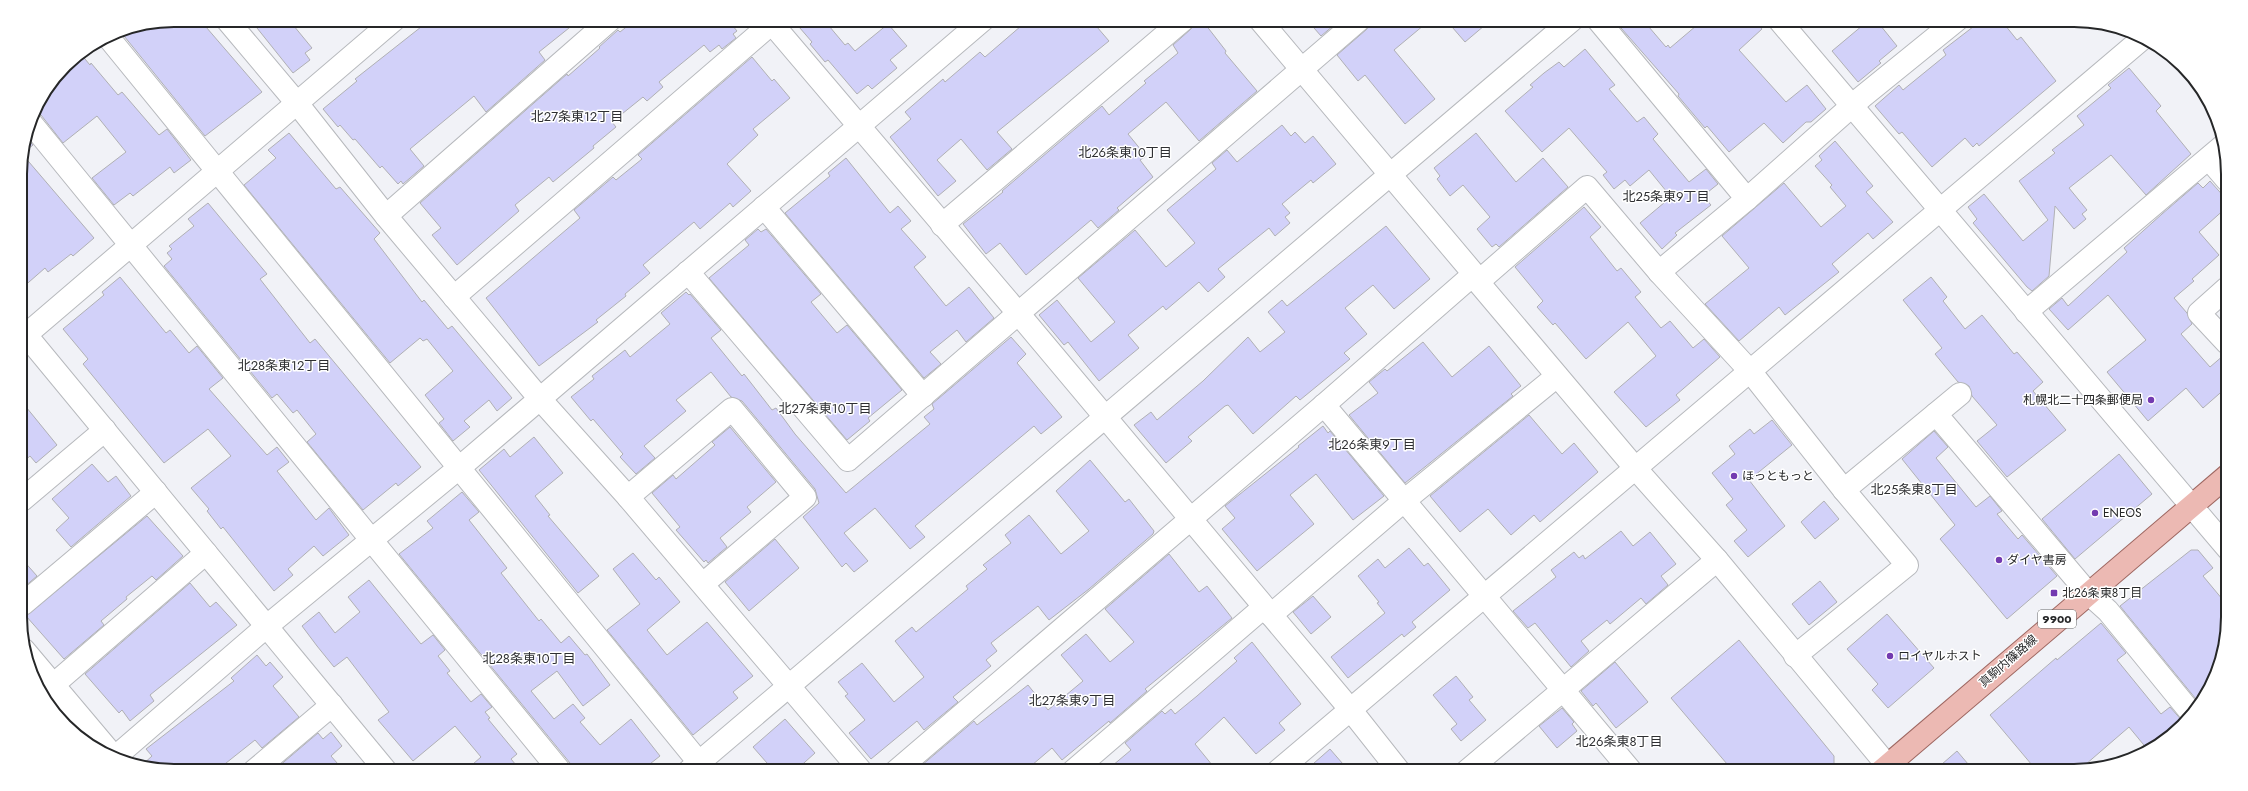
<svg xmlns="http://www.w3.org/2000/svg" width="2248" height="791" font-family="Jost,'Noto Sans JP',sans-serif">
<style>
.building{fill:#d2d1f9;stroke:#b0b0b4}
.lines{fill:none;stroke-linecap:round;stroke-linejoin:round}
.minor-casing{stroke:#b7b9bd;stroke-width:24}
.major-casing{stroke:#9e6761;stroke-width:24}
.minor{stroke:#fff;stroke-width:22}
.major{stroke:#ecb9b3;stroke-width:22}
.poi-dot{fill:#733ab0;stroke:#fff;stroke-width:1.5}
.labels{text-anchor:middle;stroke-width:3;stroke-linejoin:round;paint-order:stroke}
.shield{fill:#fff;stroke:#676868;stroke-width:1}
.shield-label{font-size:11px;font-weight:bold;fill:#262728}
.poi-label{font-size:12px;fill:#262728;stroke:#fff;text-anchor:start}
.street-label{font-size:12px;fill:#262728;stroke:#fff}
.neighbourhood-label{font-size:13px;fill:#2e2f32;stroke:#fff}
.rim{fill:none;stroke:#262728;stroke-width:2}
</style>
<rect width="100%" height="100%" fill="#f1f2f7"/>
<g class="building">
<polygon points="174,20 200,20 262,92 205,136 120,31"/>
<polygon points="268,20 289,20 312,48 305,53 310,60 293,73 257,28"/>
<polygon points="415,20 579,20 539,52 545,60 486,112 474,96 410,149 424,166 403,184 401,181 398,184 382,166 380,168 355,139 353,140 340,125 338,127 323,109 357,81 355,79 421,27"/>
<polygon points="635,20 728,20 737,31 733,34 736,38 722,49 719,45 710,52 704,45 659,82 663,87 647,101 643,97 612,122 616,127 593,146 594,148 553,182 549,177 515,205 519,211 457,265 432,235 441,228 420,203 567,74 568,76 600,48 599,47 618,30 620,32"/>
<polygon points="793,20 824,20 845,45 848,43 855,51 888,24 907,46 890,60 897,68 872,89 868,85 857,94 828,60 825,62 810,44 812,42"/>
<polygon points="1028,20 1075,20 1082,28 1091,20 1109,41 997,132 1012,149 987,170 961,139 937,160 956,181 938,196 890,137 911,119 905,112 943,79 945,82 980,52 985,57"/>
<polygon points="1195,20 1202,20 1226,51 1225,53 1257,91 1199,141 1166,102 1128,134 1146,156 1140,160 1153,177 1117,208 1119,210 1098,228 1091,220 1026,275 1000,243 986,254 963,224 1003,192 1002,191 1102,106 1109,115 1146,83 1144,81 1178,53 1173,45 1191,29"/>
<polygon points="1307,20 1340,20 1321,36"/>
<polygon points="1371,20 1430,20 1394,50 1435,99 1405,124 1365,75 1358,81 1337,55 1367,29"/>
<polygon points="1446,20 1491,20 1465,42"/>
<polygon points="1614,20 1643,20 1666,47 1668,45 1670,48 1703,20 1754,20 1762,29 1739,50 1786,102 1807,85 1826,109 1811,122 1806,122 1783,143 1764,123 1729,152 1707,126 1705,128 1678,96 1679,94"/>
<polygon points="1869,20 1876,20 1897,46 1879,61 1881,63 1858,82 1832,51"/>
<polygon points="1982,20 2001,20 2017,40 2021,37 2056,81 1979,146 1977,143 1973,147 1965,138 1932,167 1902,132 1899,134 1875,106 1899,85 1903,90 1946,55 1943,50"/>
<polygon points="1585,49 1615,85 1609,89 1637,122 1644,117 1658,134 1653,139 1689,182 1706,169 1718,184 1703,196 1711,205 1675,233 1677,235 1662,249 1640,223 1671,197 1649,170 1630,186 1625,180 1614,189 1603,175 1607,172 1569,128 1542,152 1505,111 1533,87 1530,85 1544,73 1559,62 1564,67"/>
<polygon points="80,53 90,65 91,63 118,95 122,92 159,135 167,129 191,160 174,173 170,167 133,196 130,193 114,205 92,178 126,152 97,116 63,143 41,115 35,111 36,106 72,58"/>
<polygon points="752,57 772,81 774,79 790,98 753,129 758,135 727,164 751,191 733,207 730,203 700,229 694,222 643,265 650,273 625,294 626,296 596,320 598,322 539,366 486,298 580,218 574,210 613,177 616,180 642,159 638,155"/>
<polygon points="2129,68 2161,106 2156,111 2191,154 2146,195 2111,155 2069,188 2087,210 2082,214 2086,219 2074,229 2055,206 2049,276 2032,291 2027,287 1973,223 1977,219 1968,207 1984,194 2023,241 2048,220 2019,181 2055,153 2052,150 2084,125 2077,116 2111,88 2108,85"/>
<polygon points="1282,125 1291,136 1295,132 1305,143 1313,136 1336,164 1313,183 1311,180 1282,204 1290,213 1285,217 1290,223 1275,236 1269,228 1218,269 1225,277 1208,292 1199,282 1166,310 1163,306 1128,335 1139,348 1099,381 1068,342 1064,345 1039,315 1057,300 1091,342 1115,322 1078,278 1135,230 1166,267 1195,243 1167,210 1216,169 1212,163 1227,150 1237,162"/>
<polygon points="289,133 336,189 340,187 380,233 374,239 422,302 424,300 448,329 452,326 512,398 497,411 489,400 464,421 470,427 453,441 439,423 444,419 425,395 453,371 427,339 423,341 420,338 390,363 244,185 276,158 268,150"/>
<polygon points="1476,133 1516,182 1543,158 1568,187 1499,247 1496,244 1492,247 1477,229 1490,217 1463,185 1450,196 1437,179 1440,176 1434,168"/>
<polygon points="27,138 33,145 23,153"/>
<polygon points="1835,141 1873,186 1866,192 1893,222 1873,239 1868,233 1832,264 1839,272 1785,315 1779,307 1739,341 1705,304 1749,268 1722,236 1784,183 1821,227 1846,206 1830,187 1832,185 1815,166 1822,160 1819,156"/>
<polygon points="23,155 94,238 73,256 71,254 48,272 45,268 21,289 20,164"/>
<polygon points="846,158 890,213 898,206 911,221 901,229 926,257 914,267 946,306 969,287 994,318 966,342 957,330 930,352 941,364 924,378 785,213 830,176 828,173"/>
<polygon points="2210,181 2227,200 2227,207 2199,232 2219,255 2192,279 2194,281 2174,298 2187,313 2192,324 2181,334 2210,367 2224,355 2227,355 2227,387 2203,408 2186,388 2148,421 2107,372 2146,340 2108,295 2068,330 2049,309 2062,298 2068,306 2127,252 2124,248 2162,214 2198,183 2203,188"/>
<polygon points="208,203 267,274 260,279 310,343 315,339 421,467 398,486 396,483 363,510 307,442 316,434 297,410 293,413 277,394 272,398 164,266 172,259 167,253 172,249 169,246 194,226 188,219"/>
<polygon points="1584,207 1601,227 1590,237 1617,271 1621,268 1641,292 1635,297 1661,328 1670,321 1693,348 1704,339 1720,357 1676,395 1680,400 1646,427 1614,392 1656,356 1628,322 1586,359 1555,323 1553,325 1537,307 1543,301 1515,267"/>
<polygon points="1386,226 1430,279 1394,309 1373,285 1345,308 1367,334 1344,353 1350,359 1300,400 1296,396 1253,434 1228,405 1225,406 1188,437 1192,441 1166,463 1134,425 1151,412 1157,420 1203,381 1248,337 1260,352 1285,332 1268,312 1282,300 1287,306"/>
<polygon points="758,229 761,232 766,229 821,294 811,302 837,333 847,325 902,390 868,418 870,421 847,440 709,278 749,245 745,240"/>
<polygon points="120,277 166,333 170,330 189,353 197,346 223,378 209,389 267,455 277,447 289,462 277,471 316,520 329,508 349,535 323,556 314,546 288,569 293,575 274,591 223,527 221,529 207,511 209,509 191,488 231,456 208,429 164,463 83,364 88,359 63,329 104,295 102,292"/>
<polygon points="1931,277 1947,297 1943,301 1965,329 1982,315 2014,354 2017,352 2043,382 2033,391 2066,430 2007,477 1977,441 1997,425 1972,396 1969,386 1958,382 1935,354 1942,348 1903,300"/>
<polygon points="686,292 689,295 690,294 721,330 711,338 742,376 744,374 772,410 776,408 795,434 846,493 930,424 924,417 934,409 932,404 1011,337 1026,354 1017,363 1062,417 1041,434 1034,426 915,526 925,537 910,549 875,508 844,533 868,561 854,572 846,563 842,567 803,517 819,503 815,489 742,401 731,397 711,372 676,400 686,411 644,446 655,458 636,474 620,457 623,454 593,419 591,421 571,397 594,379 592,376 625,350 630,357 670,324 661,313"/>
<polygon points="1423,342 1452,377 1489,346 1521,386 1511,394 1513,396 1405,483 1349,415 1378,393 1369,382 1385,369 1387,371"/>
<polygon points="22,402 57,445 36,463 30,456 22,463"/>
<polygon points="1529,415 1562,454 1574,443 1598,472 1540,522 1534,515 1511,535 1488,509 1460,532 1430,496"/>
<polygon points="1772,420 1792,445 1749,480 1785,526 1748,557 1734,541 1747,530 1726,505 1733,499 1712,473 1735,454 1729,446 1750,429 1754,434"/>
<polygon points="1323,426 1328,433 1330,431 1384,496 1353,520 1316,474 1290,495 1314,524 1257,571 1222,529 1235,518 1225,506 1299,447 1298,446"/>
<polygon points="730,427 776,482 747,507 751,512 720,538 727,547 708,563 706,560 704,562 676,530 680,527 652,493 673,475 676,479 715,445 712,442"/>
<polygon points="1934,431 1948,447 1936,458 1976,507 1990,496 2002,511 1997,514 2018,539 2022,535 2057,576 2007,619 1940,539 1955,525 1902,459"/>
<polygon points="534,437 563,473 535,496 550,515 548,516 599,576 578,593 479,470 504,449 510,457"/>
<polygon points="2119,454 2152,494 2075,559 2042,519"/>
<polygon points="1090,460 1125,502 1129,499 1154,531 1153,534 1089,589 1049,620 1038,606 991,643 997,651 986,660 991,666 953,697 958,702 924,730 917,721 871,759 849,733 865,720 845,696 848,694 838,682 862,663 894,702 924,677 895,641 912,627 916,632 968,589 966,586 987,569 983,565 1011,543 1005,535 1029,515 1061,554 1089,531 1056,491"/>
<polygon points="92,464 108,482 116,476 131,496 71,547 56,530 69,518 52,499"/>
<polygon points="462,492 479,512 469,520 507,568 501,573 539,621 541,619 561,643 569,636 585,655 587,654 610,685 583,706 557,671 531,691 554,719 573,704 585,718 580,722 600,745 631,719 660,756 641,771 572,771 570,763 399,554 433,528 427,521"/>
<polygon points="1824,501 1839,519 1815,539 1801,522"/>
<polygon points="147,516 183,556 156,580 152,576 126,597 127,599 101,621 104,625 64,659 26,616"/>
<polygon points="1621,531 1633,546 1650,532 1676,564 1661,576 1668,585 1646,604 1641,598 1610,624 1607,620 1581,641 1589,651 1571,667 1535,623 1528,628 1513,611 1556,577 1551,570 1574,552 1579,558 1583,555 1585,559"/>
<polygon points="775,539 799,568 749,611 725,582"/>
<polygon points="1409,548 1424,566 1428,563 1450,590 1412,622 1416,627 1404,637 1402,634 1348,678 1331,657 1385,613 1377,603 1379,602 1358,576 1378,559 1385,568"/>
<polygon points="2191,550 2198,550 2213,568 2203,576 2228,606 2220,666 2200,704 2120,606"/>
<polygon points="633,553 656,580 659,577 680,602 647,630 667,655 707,622 753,676 733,692 738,698 693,735 607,630 640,604 613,569"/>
<polygon points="1169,554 1199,592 1207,586 1232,618 1145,689 1147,691 1110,723 1109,721 1062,760 1052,748 1025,771 915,771 974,721 977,725 1028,685 1048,710 1083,681 1061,655 1086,634 1110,662 1134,642 1105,609"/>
<polygon points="22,559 37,576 23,588"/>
<polygon points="369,580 421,644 433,635 445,650 438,656 450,671 447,673 471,702 481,694 492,707 485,712 490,718 488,719 517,754 511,759 521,771 465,771 481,757 455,726 413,761 378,720 389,712 347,657 334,667 317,646 302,626 319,612 335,633 360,612 348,597"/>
<polygon points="1820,581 1837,602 1809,625 1792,604"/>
<polygon points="190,583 210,607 216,602 237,625 150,695 154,701 130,721 122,710 119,713 85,674"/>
<polygon points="1313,596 1331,617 1311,634 1293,612"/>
<polygon points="1887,614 1934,668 1888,708 1872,690 1878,684 1847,649"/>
<polygon points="2101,623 2126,653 2117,660 2161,714 2170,707 2184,723 2169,735 2171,736 2167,739 2148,750 2129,727 2078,771 2037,771 1990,715 2056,658 2057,660"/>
<polygon points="1739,640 1834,756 1834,766 1828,771 1733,771 1671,698"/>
<polygon points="1252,642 1301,704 1279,723 1285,730 1256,754 1224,717 1195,744 1217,771 1106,771 1131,750 1125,743 1162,711 1165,714 1171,709 1175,714 1197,696 1237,661 1234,658"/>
<polygon points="257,655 266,666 270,662 283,677 273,686 299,717 262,748 255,740 216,771 188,771 182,764 173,771 141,766 152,756 146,749 234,681 231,678"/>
<polygon points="1615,662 1648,702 1616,728 1596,703 1593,706 1581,691"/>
<polygon points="1456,676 1473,697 1469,700 1486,720 1461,741 1451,729 1457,724 1433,695"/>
<polygon points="1562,708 1574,722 1572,724 1577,731 1557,748 1539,726"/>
<polygon points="785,719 815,753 795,771 774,771 753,747"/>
<polygon points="331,732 342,746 331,756 344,771 281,771 278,767 318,733 323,739"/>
<polygon points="1330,749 1349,771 1305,771"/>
<polygon points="1957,751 1974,771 1934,771"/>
</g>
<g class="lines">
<g class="minor-casing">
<g id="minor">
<polyline points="227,20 296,102 386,216 540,399 628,497 861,771"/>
<polyline points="769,20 1018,313 1350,709 1399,771"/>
<polyline points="1260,20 1474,274 1478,282 1636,469 1717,560 1892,771"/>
<polyline points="1598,20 1747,199"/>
<polyline points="1779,20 2228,549"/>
<polyline points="108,37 706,771"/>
<polyline points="31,123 560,771"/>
<polyline points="2209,159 2227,180"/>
<polyline points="764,207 923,396"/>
<polyline points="386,216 610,20"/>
<polyline points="942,225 1183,20"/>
<polyline points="688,272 848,460 1359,20"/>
<polyline points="1659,272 1747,199 1862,97 1957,20"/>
<polyline points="1478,282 1587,187 1659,272 1750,371 1844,490 1907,565 1795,656"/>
<polyline points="2227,288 2199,313 2227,343"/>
<polyline points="454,297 772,23"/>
<polyline points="2026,312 2224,145"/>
<polyline points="21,329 386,771"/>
<polyline points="21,339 394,20"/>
<polyline points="1324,405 1631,771"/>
<polyline points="1936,414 2088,593 2108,611 2192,714"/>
<polyline points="1844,490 1960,394"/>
<polyline points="628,497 732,409 805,497 703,584"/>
<polyline points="22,500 105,430"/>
<polyline points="23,604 156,492"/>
<polyline points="1271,615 1405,500 1557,376"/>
<polyline points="24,650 115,758"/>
<polyline points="53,685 206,553"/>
<polyline points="114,758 267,626 459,468 983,20"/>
<polyline points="254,771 332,705"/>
<polyline points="689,771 1572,20"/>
<polyline points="896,771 1324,405 1474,274"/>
<polyline points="1073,771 1264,607"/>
<polyline points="1278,771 2143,38"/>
<polyline points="1467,771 1717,560"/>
</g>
</g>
<g class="major-casing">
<polyline id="major" points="1881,771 2228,475"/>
</g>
<use href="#minor" class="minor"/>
<use href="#major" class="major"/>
</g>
<g class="poi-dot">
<circle cx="2151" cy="400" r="4"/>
<circle cx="1734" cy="476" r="4"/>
<circle cx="2095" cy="513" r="4"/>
<circle cx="1999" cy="560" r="4"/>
<rect x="2050" y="589" width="8" height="8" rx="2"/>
<circle cx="1890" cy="656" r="4"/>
</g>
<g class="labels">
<rect class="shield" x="2038" y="610" width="38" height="18" rx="3"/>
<g class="shield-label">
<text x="2057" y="623">9900</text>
</g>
<g class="poi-label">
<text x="2143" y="404" text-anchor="end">札幌北二十四条郵便局</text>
<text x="1742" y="480">ほっともっと</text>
<text x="2103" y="517">ENEOS</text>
<text x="2007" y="564">ダイヤ書房</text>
<text x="2062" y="597">北26条東8丁目</text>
<text x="1898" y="660">ロイヤルホスト</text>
</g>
<g class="street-label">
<text transform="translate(2008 661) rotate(-41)" y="4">真駒内篠路線</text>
</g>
<g class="neighbourhood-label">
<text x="577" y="121">北27条東12丁目</text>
<text x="1125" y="157">北26条東10丁目</text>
<text x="1666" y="201">北25条東9丁目</text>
<text x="284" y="370">北28条東12丁目</text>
<text x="825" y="413">北27条東10丁目</text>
<text x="1372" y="449">北26条東9丁目</text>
<text x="1914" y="494">北25条東8丁目</text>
<text x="529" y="663">北28条東10丁目</text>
<text x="1072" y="705">北27条東9丁目</text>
<text x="1619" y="746">北26条東8丁目</text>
</g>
</g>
<path d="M0 0H2248V791H0ZM174 27H2074A147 147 0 0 1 2221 174V617A147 147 0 0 1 2074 764H174A147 147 0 0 1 27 617V174A147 147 0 0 1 174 27Z" fill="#fff" fill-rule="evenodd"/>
<path class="rim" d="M174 27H2074A147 147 0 0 1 2221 174V617A147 147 0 0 1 2074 764H174A147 147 0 0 1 27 617V174A147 147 0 0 1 174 27Z"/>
</svg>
